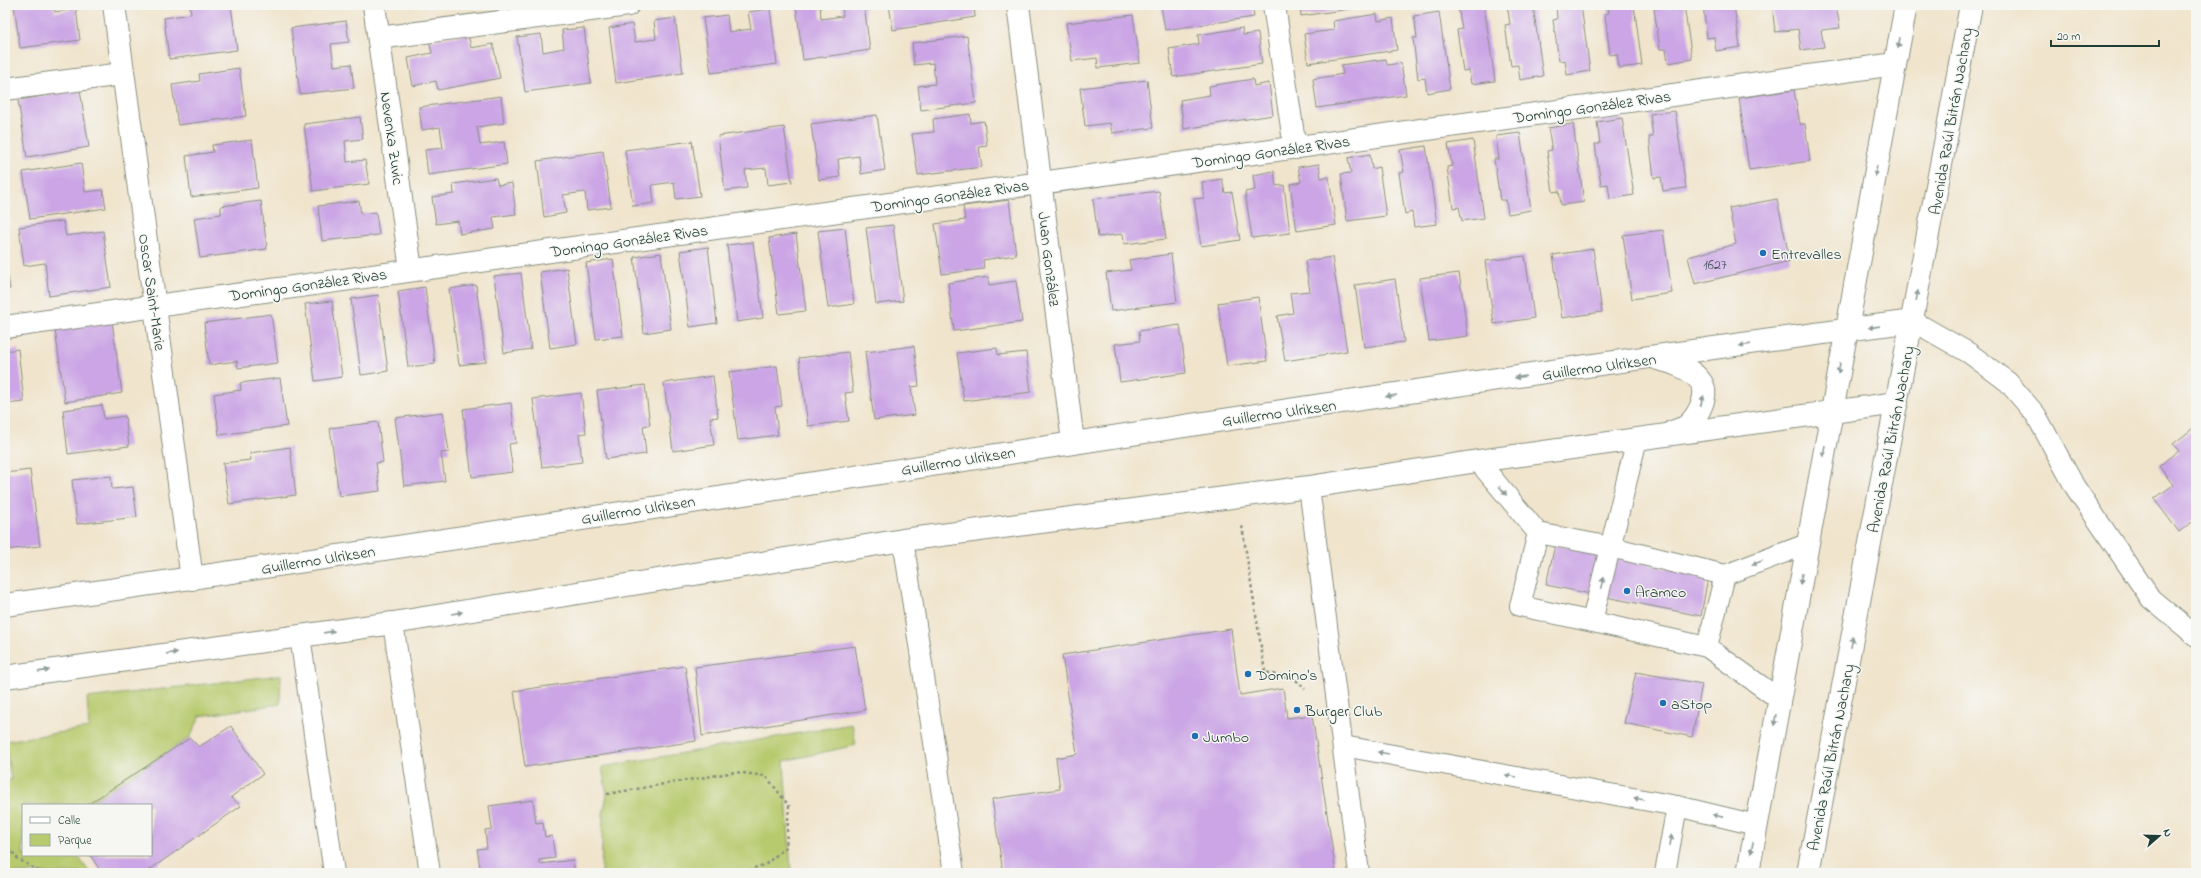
<svg xmlns="http://www.w3.org/2000/svg" width="2201" height="878" font-family="'Indie Flower',sans-serif">
<style>
.green{fill:#b8ca6e;stroke:#6c8451}
.building{fill:#cba5e5}
.lines{fill:none;stroke-linecap:round;stroke-linejoin:round}
.lane-casing{stroke:#889080;stroke-width:22}
.street-casing{stroke:#889080;stroke-width:24}
.secondary-casing{stroke:#889080;stroke-width:24}
.path{stroke:#889080;stroke-width:2.5;stroke-dasharray:3 3;stroke-linecap:butt}
.lane{stroke:#fff;stroke-width:20}
.street{stroke:#fff;stroke-width:22}
.secondary{stroke:#fff;stroke-width:22}
.oneway{fill:#8f9e9a}
.poi-dot{fill:#1f6fb2;stroke:#f6f6f2;stroke-width:1.5}
.labels{text-anchor:middle;stroke-width:3;stroke-linejoin:round;paint-order:stroke}
.number-label{font-size:14px;fill:#4a5760}
.street-label{font-size:16px;fill:#1f3d34;stroke:#f6f6f2}
.poi-label{font-size:16px;fill:#1f3d34;stroke:#f6f6f2;text-anchor:start}
</style>
<rect width="100%" height="100%" fill="#f6f6f2"/>
<filter id="ink" filterUnits="userSpaceOnUse"><feTurbulence type="fractalNoise" baseFrequency=".025" numOctaves="2"/><feDisplacementMap in="SourceGraphic" scale="8" xChannelSelector="R" yChannelSelector="G"/><feConvolveMatrix kernelMatrix="1 2 1 2 8 2 1 2 1" color-interpolation-filters="sRGB"/></filter>
<filter id="wash" filterUnits="userSpaceOnUse"><feTurbulence type="fractalNoise" baseFrequency=".012" numOctaves="4" result="noise"/><feDisplacementMap in="SourceGraphic" scale="16" xChannelSelector="R" yChannelSelector="G"/><feGaussianBlur stdDeviation="0.9" result="paint"/><feColorMatrix in="noise" values="0 0 0 0 0 0 0 0 0 0 0 0 0 0 0 0 0 1.4 0 .05"/><feComposite in="paint" operator="in"/></filter>
<g filter="url(#wash)">
<rect width="100%" height="100%" fill="#f0e4cc"/>
<g class="green">
<polygon points="281,675 280,704 200,716 190,738 87,805 23,805 23,855 77,855 90,873 5,873 5,782 11,780 5,741 89,728 87,698"/>
<polygon points="852,724 856,745 784,761 791,873 601,873 603,815 607,794 602,767"/>
</g>
<g id="blocks">
<g class="building">
<polygon points="14,5 54,5 55,12 76,9 80,40 20,48"/>
<polygon points="204,5 231,5 237,50 169,59 164,18 191,14 190,7"/>
<polygon points="796,5 820,5 821,19 843,16 842,5 864,5 870,50 803,60"/>
<polygon points="889,5 974,5 975,17 893,30"/>
<polygon points="1161,5 1252,5 1254,17 1165,30"/>
<polygon points="1300,5 1371,5 1371,6 1301,16"/>
<polygon points="1474,5 1484,5 1495,81 1471,84 1469,70 1463,71 1457,30 1462,29 1458,7"/>
<polygon points="1507,5 1533,5 1543,76 1520,80 1518,65 1511,66 1505,25 1510,24"/>
<polygon points="1556,5 1581,5 1590,71 1567,75 1565,60 1559,61 1553,20 1557,19"/>
<polygon points="1608,5 1634,5 1642,65 1619,68 1617,54 1610,55 1605,14 1609,13"/>
<polygon points="1658,5 1684,5 1692,59 1668,63 1666,49 1660,49 1654,9 1659,8"/>
<polygon points="1703,5 1734,5 1740,47 1716,51 1714,37 1707,38"/>
<polygon points="1772,5 1836,5 1840,28 1821,30 1824,47 1801,50 1798,29 1775,32"/>
<polygon points="770,9 777,64 711,73 703,18 727,15 729,32 751,29 748,12"/>
<polygon points="1439,12 1450,89 1427,93 1425,78 1418,79 1413,38 1417,38 1414,16"/>
<polygon points="1377,14 1378,21 1393,18 1397,50 1308,63 1304,34 1334,30 1333,21"/>
<polygon points="1133,15 1140,63 1098,68 1097,58 1072,61 1066,23"/>
<polygon points="675,18 683,73 616,83 609,28 632,24 635,42 656,39 654,21"/>
<polygon points="346,21 349,42 331,44 334,66 351,64 354,88 300,94 291,28"/>
<polygon points="584,28 591,83 525,92 517,37 541,34 543,52 564,48 562,30"/>
<polygon points="1242,28 1243,35 1258,33 1262,64 1173,77 1169,49 1199,44 1198,35"/>
<polygon points="468,34 471,48 493,44 500,78 438,90 436,81 413,86 408,58 432,53 429,41"/>
<polygon points="967,36 976,103 921,110 918,86 935,84 933,63 914,65 912,43"/>
<polygon points="1386,59 1387,65 1401,63 1406,95 1317,108 1313,79 1343,74 1341,65"/>
<polygon points="239,68 246,116 178,125 172,85 200,81 199,74"/>
<polygon points="1253,79 1254,86 1269,83 1273,115 1184,129 1180,100 1210,95 1209,86"/>
<polygon points="1147,80 1153,128 1112,133 1110,123 1085,126 1080,88"/>
<polygon points="80,90 89,147 27,157 18,100"/>
<polygon points="1794,90 1800,124 1805,124 1810,161 1749,170 1739,98"/>
<polygon points="501,96 504,123 477,127 480,145 504,142 507,164 428,175 425,150 443,148 440,127 422,130 419,107"/>
<polygon points="1675,111 1686,188 1663,191 1661,177 1654,178 1649,137 1653,137 1650,114"/>
<polygon points="970,114 971,123 984,121 987,146 979,147 982,167 918,175 912,134 934,132 933,119"/>
<polygon points="877,115 885,170 861,174 859,156 838,159 840,177 819,180 811,124"/>
<polygon points="360,117 363,139 345,141 347,162 365,160 369,184 313,191 304,124"/>
<polygon points="1622,118 1634,195 1610,199 1608,184 1601,185 1595,144 1600,144 1597,122"/>
<polygon points="1573,124 1584,202 1561,205 1559,191 1553,192 1547,151 1552,150 1548,128"/>
<polygon points="784,127 792,182 768,185 766,168 745,170 747,188 725,191 718,136"/>
<polygon points="1520,133 1531,210 1508,214 1506,200 1500,200 1494,159 1499,159 1496,136"/>
<polygon points="252,140 258,188 191,197 186,156 213,152 212,145"/>
<polygon points="1473,140 1484,218 1462,221 1459,207 1453,208 1447,167 1452,166 1448,144"/>
<polygon points="692,141 700,196 676,199 674,182 652,185 654,203 633,206 625,150"/>
<polygon points="1426,146 1437,224 1414,227 1412,212 1405,214 1399,173 1404,172 1400,150"/>
<polygon points="603,151 611,207 587,210 585,192 563,195 566,213 544,217 537,161"/>
<polygon points="1370,154 1372,169 1379,167 1386,216 1347,221 1341,174 1351,173 1348,158"/>
<polygon points="81,163 85,192 103,190 106,208 30,219 23,172"/>
<polygon points="1319,164 1321,178 1329,177 1336,225 1297,231 1290,184 1301,182 1298,167"/>
<polygon points="1274,171 1276,186 1284,185 1290,233 1252,238 1245,192 1255,190 1253,175"/>
<polygon points="496,178 498,185 512,183 516,214 493,217 495,229 460,234 458,221 436,224 432,197 454,194 453,184"/>
<polygon points="1222,179 1225,193 1232,192 1240,240 1201,246 1194,199 1204,198 1202,182"/>
<polygon points="1159,191 1166,239 1124,244 1123,234 1098,237 1093,199"/>
<polygon points="1777,199 1790,261 1695,284 1688,257 1736,244 1729,208"/>
<polygon points="1009,200 1016,255 983,260 984,269 942,274 935,224 965,220 963,206"/>
<polygon points="261,201 267,249 200,258 194,218 221,214 221,206"/>
<polygon points="359,201 361,214 376,212 379,235 322,241 318,206"/>
<polygon points="63,221 66,236 103,231 111,287 49,296 45,263 24,266 19,227"/>
<polygon points="893,225 903,301 876,304 866,228"/>
<polygon points="845,228 854,304 828,308 818,231"/>
<polygon points="1663,230 1672,293 1632,299 1623,235"/>
<polygon points="796,234 806,311 779,314 769,238"/>
<polygon points="753,242 763,318 737,322 727,245"/>
<polygon points="708,247 717,323 690,327 680,251"/>
<polygon points="1593,249 1602,312 1562,318 1553,255"/>
<polygon points="661,253 671,329 644,333 634,257"/>
<polygon points="1171,254 1177,302 1111,311 1106,273 1131,270 1129,260"/>
<polygon points="1525,256 1534,318 1494,324 1485,261"/>
<polygon points="5,257 10,289 5,290"/>
<polygon points="1332,257 1347,351 1285,361 1277,316 1293,313 1290,293 1310,291 1305,261"/>
<polygon points="613,259 623,336 596,339 586,263"/>
<polygon points="567,268 577,344 550,348 540,272"/>
<polygon points="521,273 531,349 504,353 494,276"/>
<polygon points="1459,273 1468,336 1429,341 1420,278"/>
<polygon points="988,277 989,285 1016,281 1022,322 954,331 948,283"/>
<polygon points="1395,279 1404,342 1364,347 1355,285"/>
<polygon points="476,285 486,362 459,365 449,289"/>
<polygon points="425,287 435,364 408,367 398,291"/>
<polygon points="378,295 388,371 361,375 351,299"/>
<polygon points="1258,297 1267,361 1227,366 1218,303"/>
<polygon points="332,301 342,377 315,381 305,304"/>
<polygon points="271,314 278,363 238,368 237,361 209,365 204,323"/>
<polygon points="112,321 122,393 65,402 55,329"/>
<polygon points="1180,325 1186,373 1120,382 1115,344 1140,341 1139,331"/>
<polygon points="914,346 919,386 911,387 915,415 874,420 865,352"/>
<polygon points="997,348 998,355 1026,352 1031,392 964,401 957,353"/>
<polygon points="18,349 24,402 5,404 5,351"/>
<polygon points="848,352 853,392 845,393 849,421 808,426 799,358"/>
<polygon points="777,366 782,406 775,407 778,435 738,440 729,372"/>
<polygon points="713,376 718,417 710,418 714,445 673,451 664,383"/>
<polygon points="280,378 287,426 219,435 214,394 241,390 240,383"/>
<polygon points="645,385 650,425 643,426 646,454 606,459 597,391"/>
<polygon points="581,393 586,433 579,434 582,462 542,467 533,399"/>
<polygon points="511,403 516,443 509,444 513,472 472,477 463,409"/>
<polygon points="102,405 104,419 125,416 129,446 68,454 63,410"/>
<polygon points="443,412 449,452 441,453 445,481 404,486 395,418"/>
<polygon points="378,422 383,462 376,463 380,491 339,496 330,428"/>
<polygon points="2196,426 2196,519 2179,532 2154,499 2173,485 2159,466 2179,451 2173,444"/>
<polygon points="290,447 296,495 229,504 223,463 251,460 250,453"/>
<polygon points="30,470 40,546 5,550 5,473"/>
<polygon points="111,476 112,489 133,487 137,517 77,524 72,480"/>
<polygon points="1555,545 1708,577 1701,616 1546,585"/>
<polygon points="1231,629 1240,695 1283,688 1287,718 1312,715 1336,873 1003,873 992,799 1060,789 1056,758 1077,754 1062,655"/>
<polygon points="855,646 865,710 702,736 695,667"/>
<polygon points="685,666 696,741 525,767 514,691"/>
<polygon points="1636,672 1702,684 1692,737 1624,723"/>
<polygon points="231,726 263,774 231,797 241,806 145,873 102,873 90,855 151,855 151,805 87,805 190,738 199,747"/>
<polygon points="533,800 536,823 543,822 545,837 552,836 555,858 539,860 540,864 573,860 575,873 481,873 477,849 487,848 485,830 492,829 489,806"/>
</g>
</g>
</g>
<g filter="url(#ink)">
<use href="#blocks" fill-opacity="0" stroke="#889080" stroke-width="1"/>
<g class="lines">
<g class="lane-casing">
<g id="lane">
<polyline points="1913,321 1969,353 2008,382 2036,415 2075,487 2151,599 2196,636"/>
<polyline points="1478,461 1538,533 1611,547 1725,575 1807,544"/>
<polyline points="1309,487 1359,873"/>
<polyline points="1538,533 1520,606 1707,647 1779,699"/>
<polyline points="903,540 954,873"/>
<polyline points="1592,621 1637,439"/>
<polyline points="393,623 430,873"/>
<polyline points="300,636 334,873"/>
<polyline points="1707,647 1725,575"/>
<polyline points="1343,746 1677,806 1756,825"/>
<polyline points="1665,873 1677,806"/>
</g>
</g>
<g class="street-casing">
<g id="street">
<polyline points="114,5 192,579"/>
<polyline points="374,5 411,270"/>
<polyline points="1018,5 1073,442"/>
<polyline points="1274,5 1295,148"/>
<polyline points="379,38 628,5"/>
<polyline points="5,89 123,74"/>
<polyline points="5,327 1895,64"/>
</g>
</g>
<g class="secondary-casing">
<g id="secondary">
<path d="M1658 359C1672 362 1692 369 1701 382 1710 395 1698 415 1689 424 1685 428 1677 430 1672 432"/>
<path d="M5 605C641 515 1275 405 1913 321"/>
<polyline points="5,677 393,623 903,540 1309,487 1478,461 1897,403"/>
<polyline points="1748,873 1906,5"/>
<polyline points="1808,873 1971,5"/>
</g>
</g>
<g class="path">
<polyline points="1242,526 1265,672 1295,679 1305,689"/>
<polyline points="607,794 735,772 766,776 789,806 786,847 766,864 740,873"/>
<polyline points="5,843 18,859 42,873"/>
</g>
<use href="#lane" class="lane"/>
<use href="#street" class="street"/>
<use href="#secondary" class="secondary"/>
</g>
<defs><path id="oneway-solid" d="M-6-.8H1V-3.2L6.5 0L1 3.2V.8H-6Z"/></defs>
<g class="oneway">
<use href="#oneway-solid" transform="translate(1899 43) rotate(100)"/>
<use href="#oneway-solid" transform="translate(1876 171) rotate(100)"/>
<use href="#oneway-solid" transform="translate(1917 296) rotate(-80)"/>
<use href="#oneway-solid" transform="translate(1874 327) rotate(172)"/>
<use href="#oneway-solid" transform="translate(1745 345) rotate(172)"/>
<use href="#oneway-solid" transform="translate(1839 368) rotate(101)"/>
<use href="#oneway-solid" transform="translate(1520 377) rotate(172)"/>
<use href="#oneway-solid" transform="translate(1391 396) rotate(172)"/>
<use href="#oneway-solid" transform="translate(1702 401) rotate(-74)"/>
<use href="#oneway-solid" transform="translate(1824 451) rotate(100)"/>
<use href="#oneway-solid" transform="translate(1503 491) rotate(51)"/>
<use href="#oneway-solid" transform="translate(1757 563) rotate(159)"/>
<use href="#oneway-solid" transform="translate(1801 579) rotate(100)"/>
<use href="#oneway-solid" transform="translate(1602 583) rotate(-76)"/>
<use href="#oneway-solid" transform="translate(457 613) rotate(-9)"/>
<use href="#oneway-solid" transform="translate(329 632) rotate(-8)"/>
<use href="#oneway-solid" transform="translate(1852 642) rotate(-79)"/>
<use href="#oneway-solid" transform="translate(172 653) rotate(-8)"/>
<use href="#oneway-solid" transform="translate(44 671) rotate(-8)"/>
<use href="#oneway-solid" transform="translate(1775 720) rotate(100)"/>
<use href="#oneway-solid" transform="translate(1383 753) rotate(-170)"/>
<use href="#oneway-solid" transform="translate(1511 776) rotate(-170)"/>
<use href="#oneway-solid" transform="translate(1639 799) rotate(-170)"/>
<use href="#oneway-solid" transform="translate(1718 816) rotate(-167)"/>
<use href="#oneway-solid" transform="translate(1671 840) rotate(-79)"/>
<use href="#oneway-solid" transform="translate(1752 848) rotate(100)"/>
</g>
</g>
<g class="poi-dot">
<circle cx="1763" cy="253" r="4"/>
<circle cx="1627" cy="591" r="4"/>
<circle cx="1248" cy="674" r="4"/>
<circle cx="1663" cy="703" r="4"/>
<circle cx="1297" cy="710" r="4"/>
<circle cx="1195" cy="736" r="4"/>
</g>
<g class="labels">
<g class="number-label">
<text x="1715" y="269">1627</text>
</g>
<g class="street-label">
<text transform="translate(1592 106) rotate(-8)" y="6">Domingo González Rivas</text>
<text transform="translate(1950 121) rotate(-80)" y="6">Avenida Raúl Bitrán Nachary</text>
<text transform="translate(393 138) rotate(82)" y="6">Nevenka Zuvic</text>
<text transform="translate(1271 151) rotate(-8)" y="6">Domingo González Rivas</text>
<text transform="translate(950 195) rotate(-8)" y="6">Domingo González Rivas</text>
<text transform="translate(629 240) rotate(-8)" y="6">Domingo González Rivas</text>
<text transform="translate(1050 259) rotate(83)" y="6">Juan González</text>
<text transform="translate(308 284) rotate(-8)" y="6">Domingo González Rivas</text>
<text transform="translate(153 292) rotate(82)" y="6">Oscar Saint-Marie</text>
<text transform="translate(1599 366) rotate(-8)" y="6">Guillermo Ulriksen</text>
<text transform="translate(1279 412) rotate(-8)" y="6">Guillermo Ulriksen</text>
<text transform="translate(1890 439) rotate(-79)" y="6">Avenida Raúl Bitrán Nachary</text>
<text transform="translate(958 460) rotate(-9)" y="6">Guillermo Ulriksen</text>
<text transform="translate(638 509) rotate(-9)" y="6">Guillermo Ulriksen</text>
<text transform="translate(318 559) rotate(-9)" y="6">Guillermo Ulriksen</text>
<text transform="translate(1830 757) rotate(-79)" y="6">Avenida Raúl Bitrán Nachary</text>
</g>
<g class="poi-label">
<text x="1771" y="259">Entrevalles</text>
<text x="1635" y="597">Aramco</text>
<text x="1256" y="680">Domino's</text>
<text x="1671" y="709">aStop</text>
<text x="1305" y="716">Burger Club</text>
<text x="1203" y="742">Jumbo</text>
</g>
</g>
<rect width="2201" height="878" fill="none" stroke="#f6f6f2" stroke-width="20"/>
<rect x="22" y="804" width="130" height="52" fill="#f6f6f2" stroke="#a0aca6"/>
<rect x="30" y="817" width="20" height="6" fill="#ffffff" stroke="#a0aca6"/>
<text x="58" y="824" font-size="12" fill="#1f3d34">Calle</text>
<rect x="30" y="834" width="20" height="12" fill="#b8ca6e" stroke="#a0aca6"/>
<text x="58" y="844" font-size="12" fill="#1f3d34">Parque</text>
<g transform="translate(2159 836) rotate(70)" stroke="#f6f6f2" stroke-width="3" paint-order="stroke">
<path d="M0-3L7 15L0 10L-7 15Z" fill="#1f3d34"/>
<text y="-6" font-size="11" font-weight="bold" text-anchor="middle" fill="#1f3d34">N</text>
</g>
<path d="M2051 40v6h108v-6" fill="none" stroke="#1f3d34" stroke-width="2"/>
<text x="2057" y="40" font-size="12" fill="#1f3d34" stroke="#f6f6f2" stroke-width="3" paint-order="stroke">20 m</text>
</svg>
